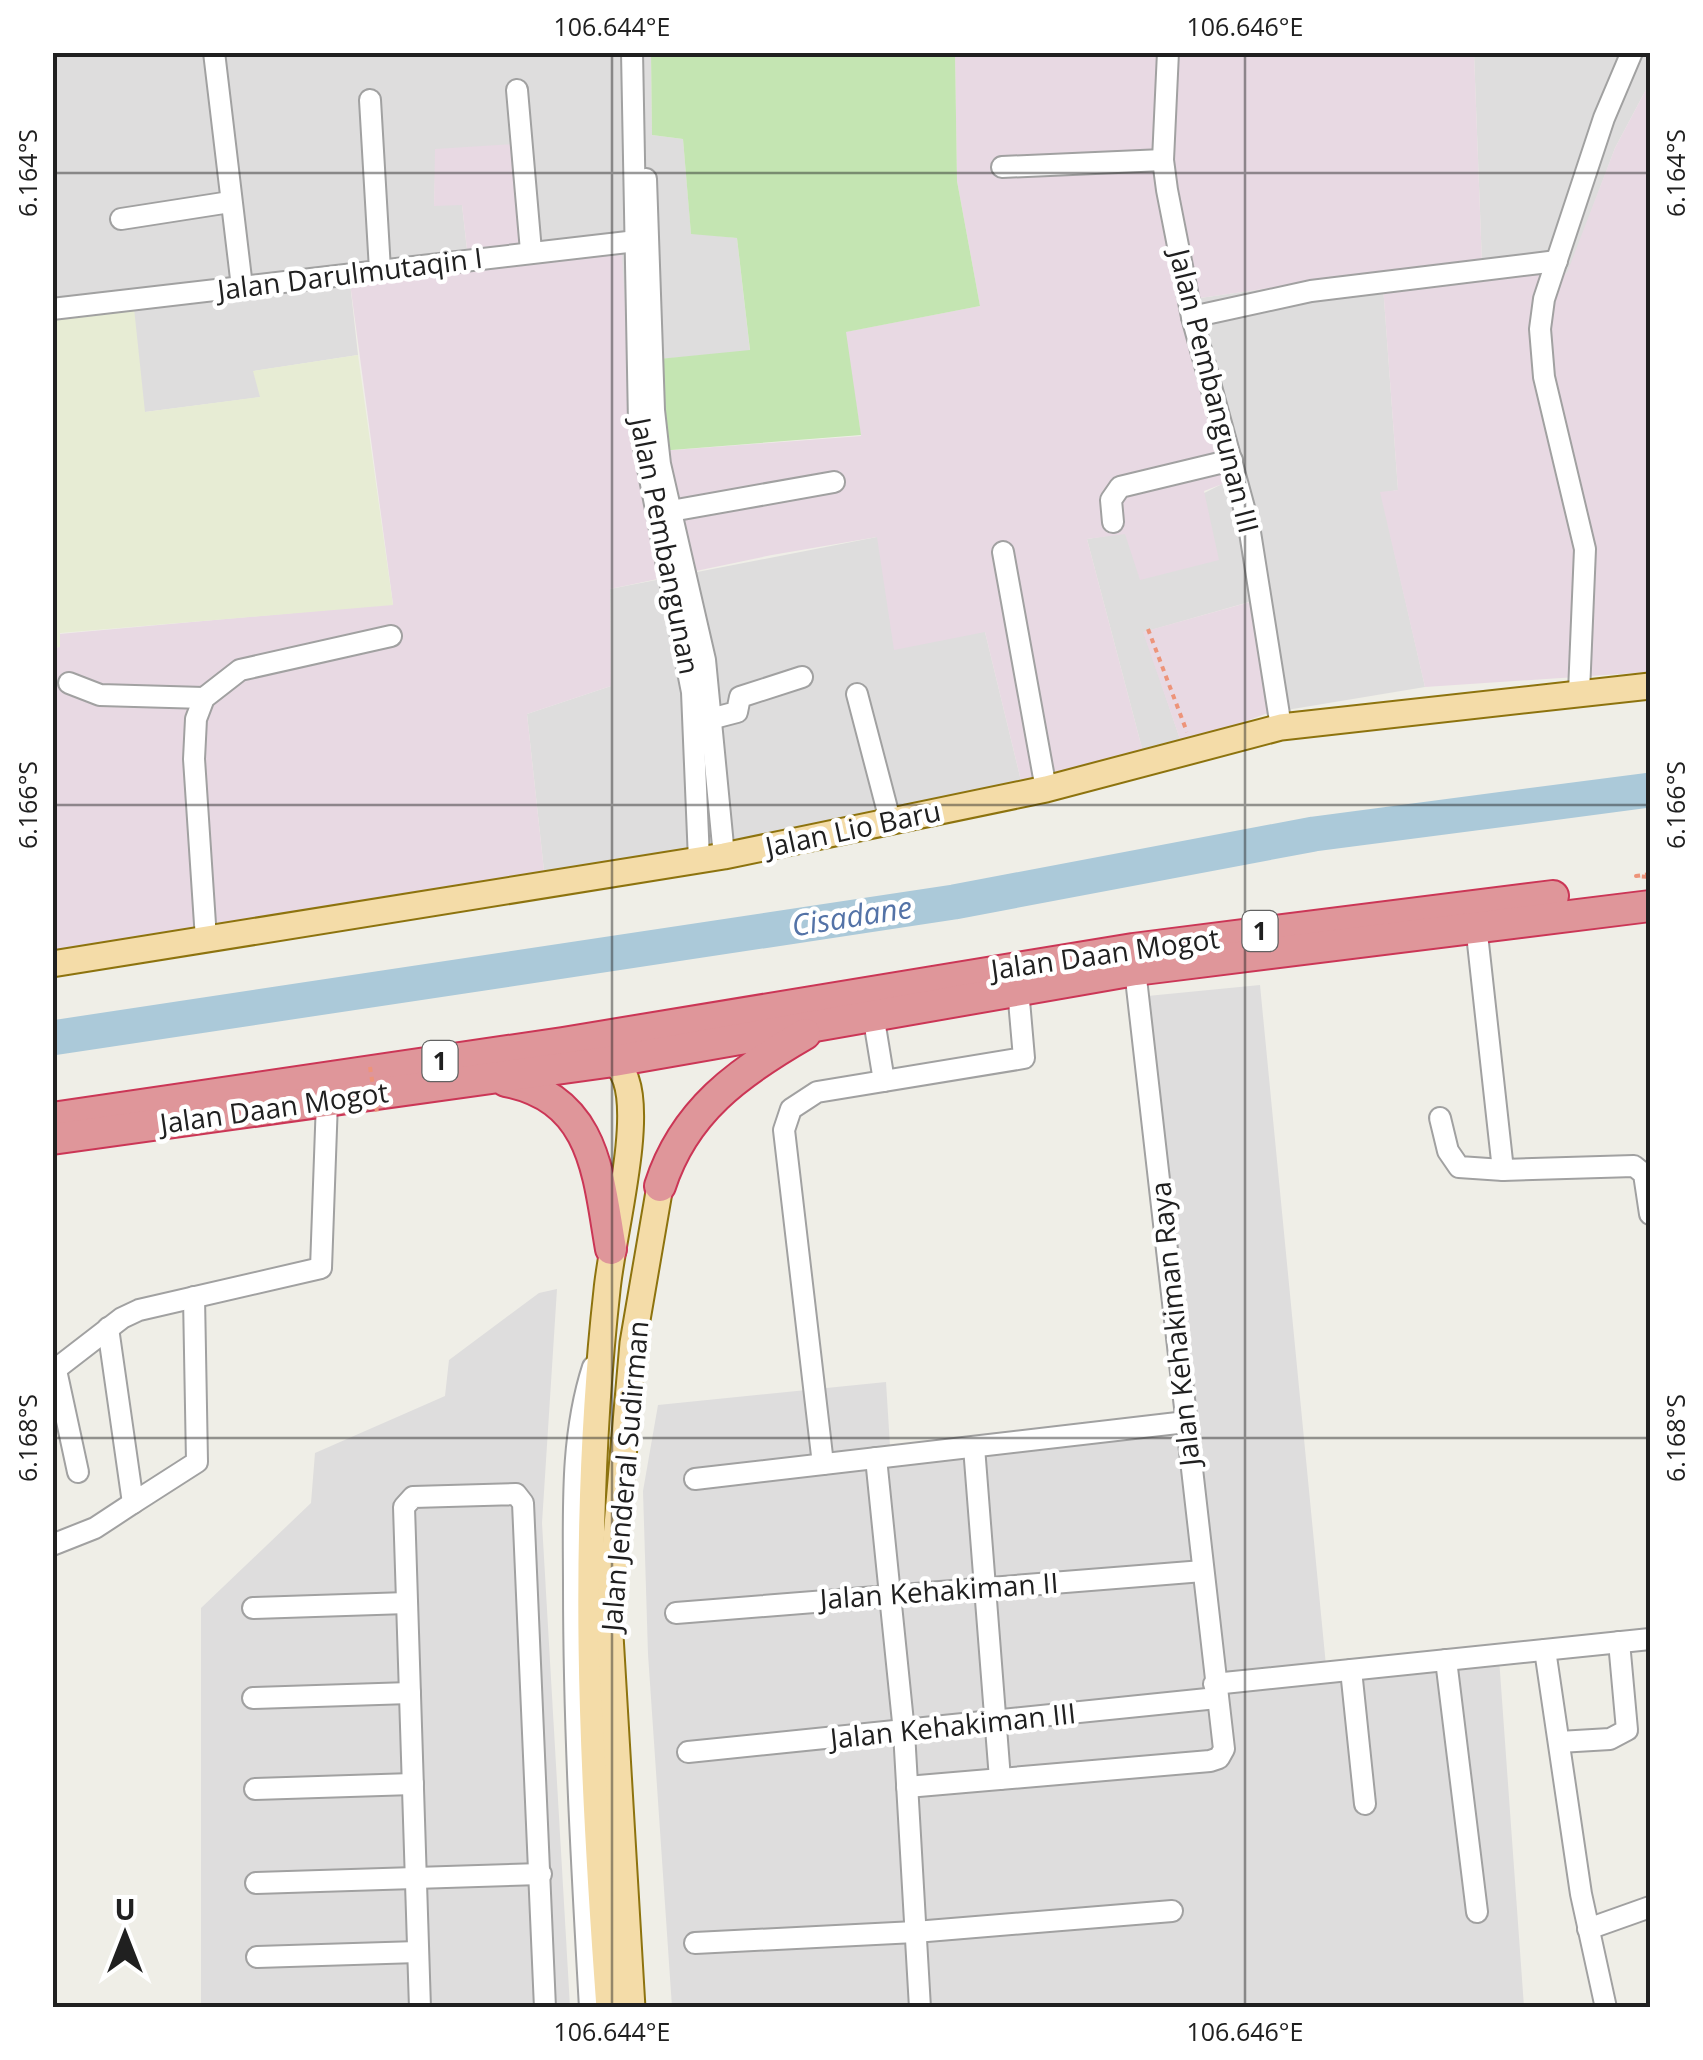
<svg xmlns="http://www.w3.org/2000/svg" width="1703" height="2060" font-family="'Open Sans',sans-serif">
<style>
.residential{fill:#dedddd}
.industrial{fill:#e8d9e3}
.farmland{fill:#e7ecd4}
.grass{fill:#c4e5b2}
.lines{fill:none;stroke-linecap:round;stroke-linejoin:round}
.river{stroke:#abc9d9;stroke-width:35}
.minor-casing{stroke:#a1a1a1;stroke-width:24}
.major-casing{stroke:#8d730e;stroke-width:29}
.highway-casing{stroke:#cb3656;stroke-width:34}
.path{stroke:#ed947a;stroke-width:4;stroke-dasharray:5 5;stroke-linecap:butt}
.minor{stroke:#fff;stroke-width:20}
.major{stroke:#f4dca8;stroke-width:25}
.highway{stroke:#df969a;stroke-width:30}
.path-bridge{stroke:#ed947a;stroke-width:4;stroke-dasharray:5 5;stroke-linecap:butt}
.ticks{fill:none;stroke:#202020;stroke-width:2.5;stroke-opacity:0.45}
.labels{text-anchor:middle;stroke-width:9;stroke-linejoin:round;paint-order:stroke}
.shield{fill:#fff;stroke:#636363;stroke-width:2.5}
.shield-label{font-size:25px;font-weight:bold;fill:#202020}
.street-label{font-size:28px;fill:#202020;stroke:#fff}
.water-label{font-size:30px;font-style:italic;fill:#5473a7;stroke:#fff}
.neatline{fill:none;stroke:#202020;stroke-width:4}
.ticks-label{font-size:25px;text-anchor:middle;fill:#202020}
</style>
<rect width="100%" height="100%" fill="#efeee7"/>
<g class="residential">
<polygon points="52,53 651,53 652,135 683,139 691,233 737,238 750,351 628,362 522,263 436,149 434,205 462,205 469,268 350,283 358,355 254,371 261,397 145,412 53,317"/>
<polygon points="1474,53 1650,53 1650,82 1615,148 1568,273 1482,264"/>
<polygon points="1382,272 1398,490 1381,493 1425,687 1268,713 1249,602 1144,632 1182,745 1143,752 1087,539 1125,533 1224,483 1186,300"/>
<polygon points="877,537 985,632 1023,789 545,880 527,714 611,686 610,589"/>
<polygon points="1260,985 1327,1676 1499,1658 1524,2007 672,2007 648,1654 643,1491 658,1405 886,1382 890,1446 1174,1415 1127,998"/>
<polygon points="557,1289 542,1523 570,2007 201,2008 201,1608 311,1503 315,1453 445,1396 449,1360 539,1293"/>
</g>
<g class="industrial">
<polygon points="955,53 1474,53 1482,264 1567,273 1615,148 1650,82 1650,672 1425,687 1380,492 1398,490 1382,272 1186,300 1225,483 1204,491 1219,560 1140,580 1125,534 1087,539 1143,752 1023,789 985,632 894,650 877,537 772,555 610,589 611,686 527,714 545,880 156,933 53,952 52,648 60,647 59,634 393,604 350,283 469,267 462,205 434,206 435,149 514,144 522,263 622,255 634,453 861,436 845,332 980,306 957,181"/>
<polygon points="1250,602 1268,713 1182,745 1143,632"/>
</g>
<polygon class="farmland" points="134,308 145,412 260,397 253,371 358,355 393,605 60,633 60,647 53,648 53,317"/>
<polygon class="grass" points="651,53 955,53 957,181 980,306 846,332 861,435 633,453 628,362 750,350 737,238 691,234 683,139 652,135"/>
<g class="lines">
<polyline class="river" points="52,1038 954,902 1314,834 1650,790"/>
<g class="minor-casing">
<g id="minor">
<polyline points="214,52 242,287"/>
<polyline points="632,52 639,423 692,692 699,860"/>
<polyline points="1168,52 1163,160 1167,190 1192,317 1249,526 1281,727"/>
<polyline points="517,90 531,251"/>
<polyline points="370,100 380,270"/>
<polyline points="1002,167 1163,160"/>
<polyline points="646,179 654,410 660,464 705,660 724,856"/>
<polyline points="121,219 230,202"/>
<polyline points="52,309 645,240"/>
<polyline points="1192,317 1311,291 1557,261"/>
<polyline points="671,511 834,482"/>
<polyline points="1113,522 1111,500 1120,487 1232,460"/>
<polyline points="1003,552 1046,789"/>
<polyline points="69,683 100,695 204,698"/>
<polyline points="1579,692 1585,549 1544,377 1540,329 1544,299 1604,118 1632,52"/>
<polyline points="857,694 890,820"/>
<polyline points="714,718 737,712 740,697 802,677"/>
<polyline points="1476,925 1503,1170 1634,1166 1644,1174 1650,1214"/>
<polyline points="206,939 194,759 196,719 204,698 240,670 391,636"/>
<polyline points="873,1014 884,1081"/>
<polyline points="1440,1118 1448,1151 1459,1167 1503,1170"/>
<polyline points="108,1328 133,1503 197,1462 194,1297"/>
<polyline points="56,1370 78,1472"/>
<polyline points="52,1372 122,1318 139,1310 321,1268 327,1101"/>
<polyline points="974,1447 1000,1779"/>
<polyline points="876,1458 904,1732 920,2008"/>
<polyline points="823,1464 784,1130 791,1109 817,1092 1024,1058 1018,989"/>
<polyline points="695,1479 1186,1422"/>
<polyline points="52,1545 95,1528 133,1503"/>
<polyline points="253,1608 407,1603"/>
<polyline points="676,1613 1203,1571"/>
<polyline points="1545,1650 1581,1894 1606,2008"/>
<polyline points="1446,1660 1477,1912"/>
<polyline points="1351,1670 1365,1804"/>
<polyline points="1214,1684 1650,1639"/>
<polyline points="253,1698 410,1693"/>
<polyline points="1559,1742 1610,1739 1627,1730 1619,1642"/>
<polyline points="688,1752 1217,1698"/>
<polyline points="907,1787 1210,1761 1219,1758 1224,1749 1134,961"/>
<polyline points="255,1789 413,1784"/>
<polyline points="256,1883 541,1874"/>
<polyline points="1588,1929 1650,1907"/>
<polyline points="695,1943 915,1932 1172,1911"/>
<polyline points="257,1957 418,1952"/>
<polyline points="420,2008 404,1507 413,1497 516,1494 523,1503 545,2008"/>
<path d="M590 2008C582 1867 574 1727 574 1587 574 1513 570 1438 593 1367"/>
</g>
</g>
<g class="major-casing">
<g id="major">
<polyline points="52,964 724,856 1046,789 1281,727 1650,686"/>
<path d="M601 1053C613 1060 622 1067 626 1080 642 1126 612 1237 607 1290 580 1532 591 1765 609 2008"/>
<polyline points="632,2008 609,1618 633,1343 660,1186"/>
</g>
</g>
<g class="highway-casing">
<g id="highway">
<path d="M506 1081C596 1099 598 1175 611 1249"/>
<polyline points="52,1118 563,1043 1133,949 1553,896"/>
<polyline points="52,1139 614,1061 1135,970 1650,906"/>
<path d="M660 1186C684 1111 739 1072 805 1034"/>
</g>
</g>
<g class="path">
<polyline points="1148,629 1187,732"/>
<polyline points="1650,874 1636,876 1650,877"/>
</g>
<use href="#minor" class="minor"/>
<use href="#major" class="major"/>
<use href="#highway" class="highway"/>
<polyline class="path-bridge" points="370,1067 377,1112"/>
</g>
<path class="ticks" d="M612 52V2008M1245 52V2008M52 173H1650M52 805H1650M52 1438H1650"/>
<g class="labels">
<g class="shield">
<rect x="1242.5" y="911" width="35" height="40" rx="8"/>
<rect x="422.5" y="1041" width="35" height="40" rx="8"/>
</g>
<g class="shield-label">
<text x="1260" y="940">1</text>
<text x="440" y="1070">1</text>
</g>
<g class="street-label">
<text transform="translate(350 274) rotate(-7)" y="10">Jalan Darulmutaqin I</text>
<text transform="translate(1214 391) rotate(76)" y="10">Jalan Pembangunan III</text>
<text transform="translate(665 546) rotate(79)" y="10">Jalan Pembangunan</text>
<text transform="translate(853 829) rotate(-12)" y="10">Jalan Lio Baru</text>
<text transform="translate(1105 954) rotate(-8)" y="10">Jalan Daan Mogot</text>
<text transform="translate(274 1108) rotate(-8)" y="10">Jalan Daan Mogot</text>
<text transform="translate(1175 1324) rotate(-96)" y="10">Jalan Kehakiman Raya</text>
<text transform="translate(625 1476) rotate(-85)" y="10">Jalan Jenderal Sudirman</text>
<text transform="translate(939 1591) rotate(-4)" y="10">Jalan Kehakiman II</text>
<text transform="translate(953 1726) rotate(-6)" y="10">Jalan Kehakiman III</text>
</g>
<g class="water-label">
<text transform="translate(852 917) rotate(-9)" y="10">Cisadane</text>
</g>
</g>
<rect width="1703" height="2060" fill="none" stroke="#ffffff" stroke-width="110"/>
<g transform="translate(125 1935)" stroke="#ffffff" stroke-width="8" paint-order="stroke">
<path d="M0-8L18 38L0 25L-18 38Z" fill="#202020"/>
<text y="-15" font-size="28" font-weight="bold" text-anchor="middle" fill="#202020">U</text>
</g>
<rect x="55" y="55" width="1593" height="1950" class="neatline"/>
<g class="ticks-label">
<text x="612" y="36">106.644°E</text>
<text x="1245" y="36">106.646°E</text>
<text transform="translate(28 173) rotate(-90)" y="9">6.164°S</text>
<text transform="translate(1676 173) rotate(-90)" y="9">6.164°S</text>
<text transform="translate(28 805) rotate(-90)" y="9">6.166°S</text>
<text transform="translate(1676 805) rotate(-90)" y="9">6.166°S</text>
<text transform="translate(28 1438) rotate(-90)" y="9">6.168°S</text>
<text transform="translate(1676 1438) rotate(-90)" y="9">6.168°S</text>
<text x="612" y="2041">106.644°E</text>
<text x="1245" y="2041">106.646°E</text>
</g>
</svg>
